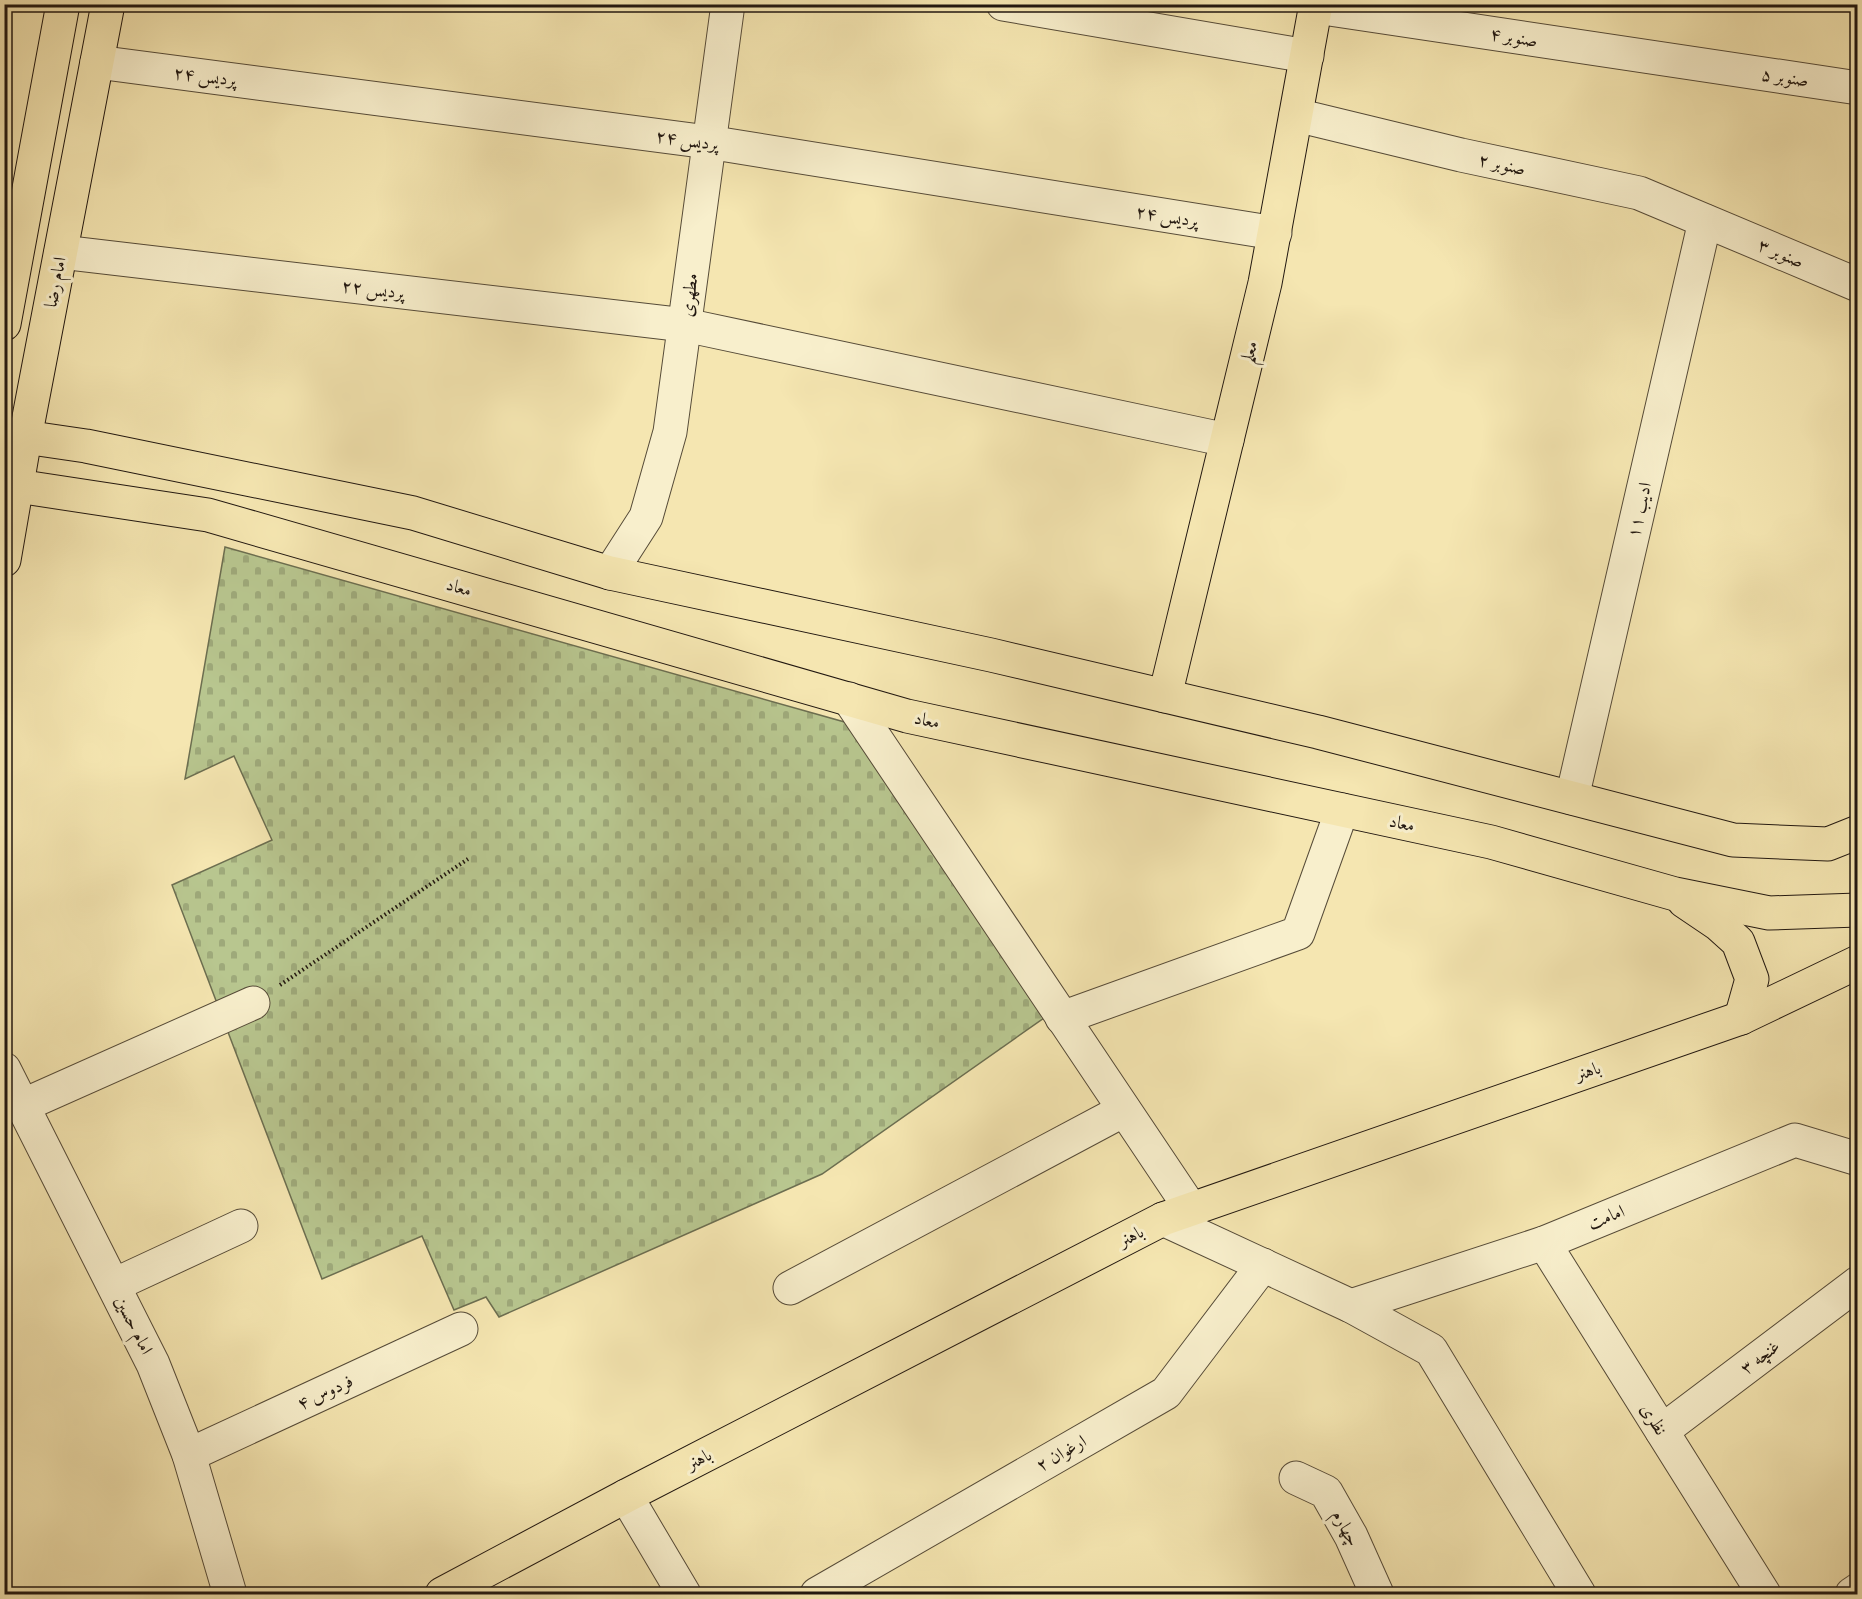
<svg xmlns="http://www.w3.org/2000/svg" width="1862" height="1599" font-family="'IM FELL French Canon',Amiri,serif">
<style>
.cemetery{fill:url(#cemetery-stones);stroke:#6c6e50;stroke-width:1.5}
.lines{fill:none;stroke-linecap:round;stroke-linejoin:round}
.minor-casing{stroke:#564b38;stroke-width:35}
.major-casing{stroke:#211710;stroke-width:35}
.path{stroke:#211710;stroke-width:4;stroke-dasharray:1.5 3;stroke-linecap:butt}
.minor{stroke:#f8efcc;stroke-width:33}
.major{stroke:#f5e6b1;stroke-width:33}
.labels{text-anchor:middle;stroke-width:6;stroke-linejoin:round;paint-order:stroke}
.street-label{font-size:18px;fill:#211710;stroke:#f8efcc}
</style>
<defs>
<pattern id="cemetery-stones" width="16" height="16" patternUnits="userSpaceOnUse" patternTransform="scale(1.5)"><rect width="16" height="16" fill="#b8c68f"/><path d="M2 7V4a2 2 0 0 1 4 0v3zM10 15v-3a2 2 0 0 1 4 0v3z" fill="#9ea97a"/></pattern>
</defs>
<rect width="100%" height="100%" fill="#f5e6b1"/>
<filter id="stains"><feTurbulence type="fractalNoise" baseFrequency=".00333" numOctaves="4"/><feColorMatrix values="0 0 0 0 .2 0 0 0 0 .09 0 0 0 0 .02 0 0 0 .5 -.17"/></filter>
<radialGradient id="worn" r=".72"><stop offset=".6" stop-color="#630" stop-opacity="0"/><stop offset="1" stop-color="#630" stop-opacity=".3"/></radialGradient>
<polygon class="cemetery" points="225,547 848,723 1054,1011 822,1174 499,1317 486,1297 454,1310 422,1236 322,1279 172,885 272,840 234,756 185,779"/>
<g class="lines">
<g class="minor-casing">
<g id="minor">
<polyline points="1003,4 1307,56"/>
<polyline points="1316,7 1858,88"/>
<polyline points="97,62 708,142 1275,233"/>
<polyline points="1296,115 1461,155 1639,193 1858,285"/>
<polyline points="61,252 685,325 1227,440"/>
<polyline points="610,573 646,517 670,432 728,4"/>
<polyline points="849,699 1191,1209"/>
<polyline points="1572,798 1705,221"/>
<polyline points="1062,1018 1298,933 1342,810"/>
<polyline points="4,1069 153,1364 189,1455 230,1594"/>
<polyline points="24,1105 253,1003"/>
<polyline points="1163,1219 1351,1306 1431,1350 1579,1594"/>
<polyline points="1544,1243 1764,1594"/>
<polyline points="114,1285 241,1226"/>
<polyline points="790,1288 1124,1110"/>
<polyline points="1351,1306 1544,1243 1795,1140 1858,1159"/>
<polyline points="1662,1431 1858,1283"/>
<polyline points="189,1455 461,1329"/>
<polyline points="1296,1478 1326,1492 1351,1536 1377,1594"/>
<polyline points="626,1496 684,1594"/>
<polyline points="817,1594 1166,1393 1263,1265"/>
<polyline points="1852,1594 1858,1590"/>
</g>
</g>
<g class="major-casing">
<g id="major">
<polyline points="4,324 63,4"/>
<polyline points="4,434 86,446 413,513 610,573 991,655 1318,732 1733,840 1828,844 1858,832"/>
<polyline points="4,484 208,515 907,716 1491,842 1675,894 1769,913 1858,910"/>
<polyline points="4,560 25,438 108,4"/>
<polyline points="1165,696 1265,283 1316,4"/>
<polyline points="1684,901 1718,924 1738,942 1752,979 1741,1018"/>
<polyline points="442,1594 626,1496 1163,1219 1741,1018 1858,962"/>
</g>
</g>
<polyline class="path" points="280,985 468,859"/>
<use href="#minor" class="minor"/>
<use href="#major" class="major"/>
</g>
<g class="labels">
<g class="street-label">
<text transform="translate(1514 37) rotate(9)" y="6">صنوبر ۴</text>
<text transform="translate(205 76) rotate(7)" y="6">پردیس ۲۴</text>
<text transform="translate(1785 77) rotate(8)" y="6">صنوبر ۵</text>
<text transform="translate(687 140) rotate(8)" y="6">پردیس ۲۴</text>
<text transform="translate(1502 164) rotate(12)" y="6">صنوبر ۲</text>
<text transform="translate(1167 216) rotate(9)" y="6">پردیس ۲۴</text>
<text transform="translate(1781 253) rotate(23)" y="6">صنوبر ۳</text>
<text transform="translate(55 282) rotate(-79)" y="6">امام رضا</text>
<text transform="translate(373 289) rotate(7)" y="6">پردیس ۲۲</text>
<text transform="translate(689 295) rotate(-83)" y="6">مطهری</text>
<text transform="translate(1249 352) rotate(-76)" y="6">معلم</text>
<text transform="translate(1639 510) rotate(-77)" y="6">ادیب ۱۱</text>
<text transform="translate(459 587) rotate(16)" y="6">معاد</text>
<text transform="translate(927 720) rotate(12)" y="6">معاد</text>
<text transform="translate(1402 823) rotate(12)" y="6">معاد</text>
<text transform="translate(1588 1071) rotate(-19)" y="6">باهنر</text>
<text transform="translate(1606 1217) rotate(-22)" y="6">امامت</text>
<text transform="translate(1131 1236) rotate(-27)" y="6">باهنر</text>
<text transform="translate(134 1325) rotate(63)" y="6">امام حسین</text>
<text transform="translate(1760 1357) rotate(-37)" y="6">غنچه ۳</text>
<text transform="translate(325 1392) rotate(-25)" y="6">فردوس ۴</text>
<text transform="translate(1654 1419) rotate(58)" y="6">نظری</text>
<text transform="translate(1061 1453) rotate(-30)" y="6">ارغوان ۲</text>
<text transform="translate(699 1459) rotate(-27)" y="6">باهنر</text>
<text transform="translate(1346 1528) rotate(62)" y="6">چهارم</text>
</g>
</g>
<rect width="1862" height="1599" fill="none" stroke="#f5e6b1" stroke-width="24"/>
<rect x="6" y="6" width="1850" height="1587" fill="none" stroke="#211710" stroke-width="3"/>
<rect x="12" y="12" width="1838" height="1575" fill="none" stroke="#211710" stroke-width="1.5"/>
<rect width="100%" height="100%" filter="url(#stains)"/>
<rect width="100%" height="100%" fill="url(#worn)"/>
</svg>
